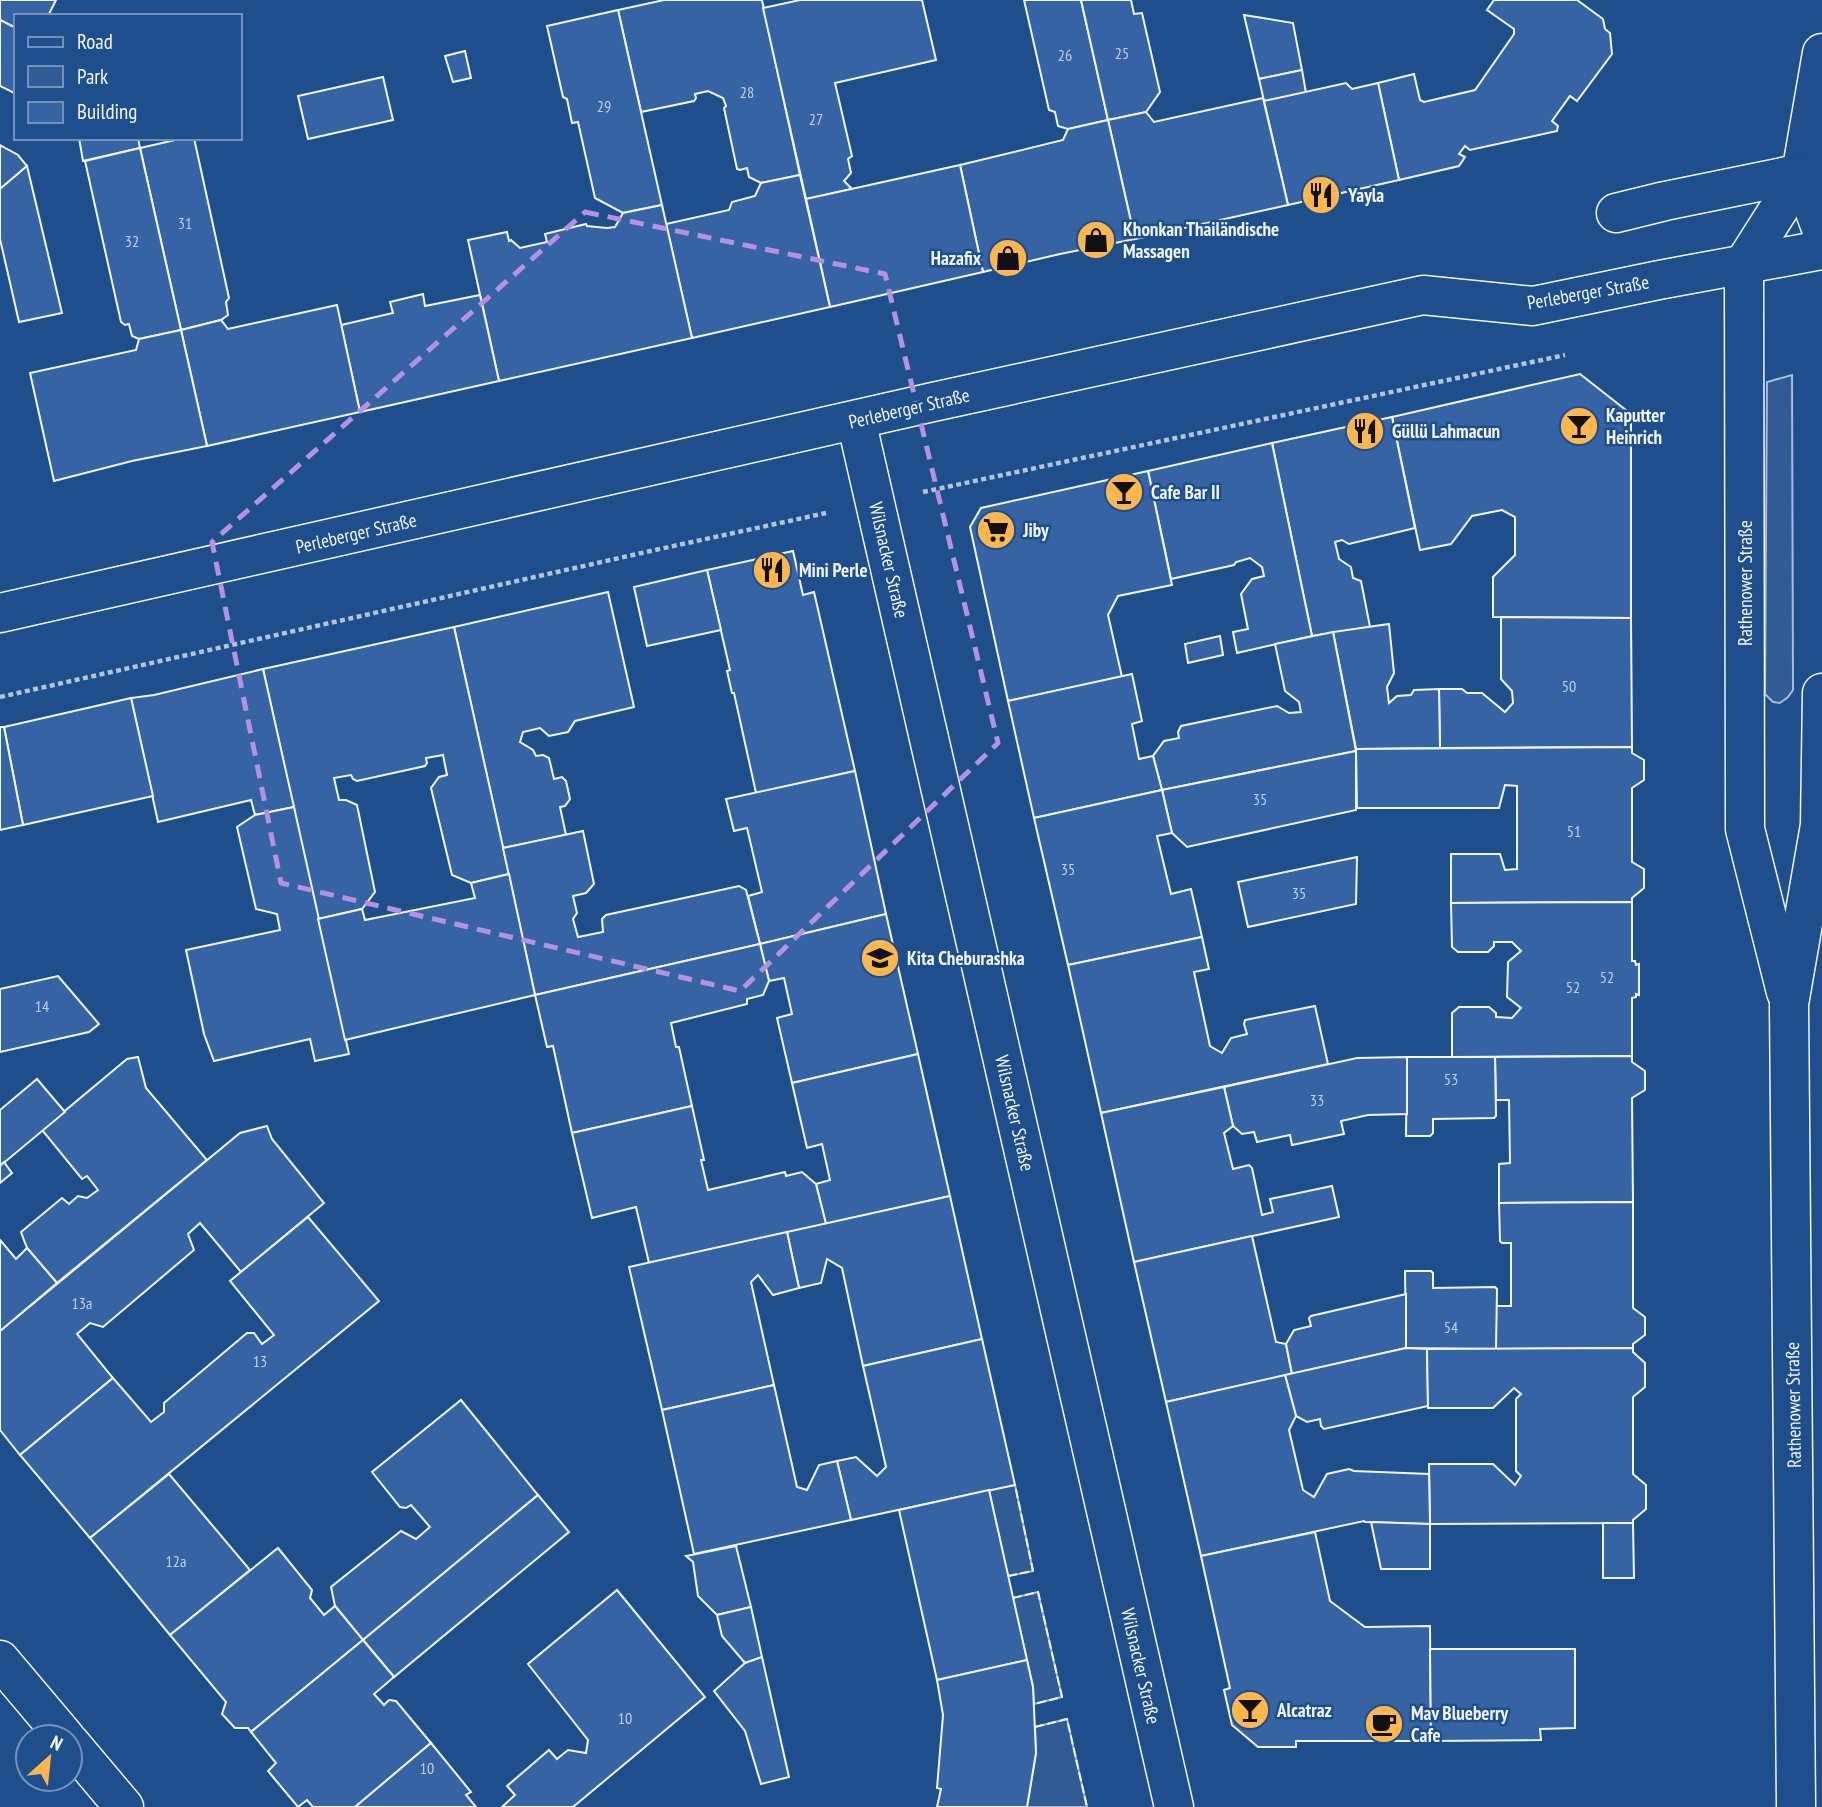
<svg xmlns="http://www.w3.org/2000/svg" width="1822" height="1807" font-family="'PT Sans Narrow',sans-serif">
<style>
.green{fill:#305b95;stroke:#a8bbd7;stroke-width:2}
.building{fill:#3563a3;stroke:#f2f6ff;stroke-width:2}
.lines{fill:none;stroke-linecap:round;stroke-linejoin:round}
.minor-casing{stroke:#f2f6ff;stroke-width:41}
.major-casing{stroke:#f2f6ff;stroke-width:41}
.path{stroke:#b3c4dc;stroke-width:4.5;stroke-dasharray:5 3.5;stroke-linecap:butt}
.minor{stroke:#1f4e8c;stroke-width:38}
.major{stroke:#1f4e8c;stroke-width:38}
.fence{stroke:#f2f6ff;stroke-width:2;stroke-dasharray:9 3.5;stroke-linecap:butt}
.marked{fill:none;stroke:#b691df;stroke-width:5;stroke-dasharray:14 9;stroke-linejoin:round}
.labels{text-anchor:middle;stroke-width:5;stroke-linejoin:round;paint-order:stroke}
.number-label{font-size:16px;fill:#c3d1e8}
.poi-label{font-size:19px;font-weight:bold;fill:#f2f6ff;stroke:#1f4e8c;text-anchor:start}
.street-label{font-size:19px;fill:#f2f6ff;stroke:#1f4e8c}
</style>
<rect width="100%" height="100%" fill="#1f4e8c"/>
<g class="green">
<polygon points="1792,375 1793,690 1788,697 1780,703 1773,702 1765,694 1767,382"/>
<polygon points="1015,1485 1033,1571 1008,1576 989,1490"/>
<polygon points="1038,1592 1062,1697 1034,1704 1033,1687 1013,1598"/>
<polygon points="1067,1719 1087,1807 1027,1807 1036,1753 1035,1727"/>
</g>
<g class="building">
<polygon points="0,0 56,0 48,16 16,16 16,28 0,20"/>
<polygon points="664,0 762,0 800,175 761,183 749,177 747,168 740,170 737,169 724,108 726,106 723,98 708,91 695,94 696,98 694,101 641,112 618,10"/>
<polygon points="800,0 922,0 936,60 835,83 852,156 848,159 851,173 844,181 852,189 806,199 763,8"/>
<polygon points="1024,0 1081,0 1108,120 1068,129 1058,126 1055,112 1049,110"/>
<polygon points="1081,0 1131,0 1134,14 1142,13 1160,92 1146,112 1108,120"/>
<polygon points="1494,0 1577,0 1603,19 1605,29 1610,33 1612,54 1577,101 1570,96 1552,121 1558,126 1557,131 1470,150 1465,146 1459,154 1465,157 1459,166 1399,180 1378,83 1414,74 1420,100 1424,102 1475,90 1514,34 1514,29 1487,10"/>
<polygon points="618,10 662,205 623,213 595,198 578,122 572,123 567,99 563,97 547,26"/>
<polygon points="1244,15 1293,23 1302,70 1259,79"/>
<polygon points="0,20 16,28 16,94 0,86"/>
<polygon points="465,51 471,78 453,82 445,56"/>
<polygon points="1302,70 1306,93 1264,101 1259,79"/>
<polygon points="383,77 393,120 308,139 298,96"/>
<polygon points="1346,83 1352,89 1378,83 1399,180 1288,205 1264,101"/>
<polygon points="1263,98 1288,205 1135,239 1108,120 1146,112 1154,122"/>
<polygon points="1108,120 1135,239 1060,254 983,272 960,165 1063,140 1068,129"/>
<polygon points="79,138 138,138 140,148 83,161"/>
<polygon points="184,138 194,138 229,298 226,302 228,315 221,320 181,330 140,148"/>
<polygon points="0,145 18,155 27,166 0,189"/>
<polygon points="140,148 181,330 139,339 132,336 129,324 125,325 121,322 85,161"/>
<polygon points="960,165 983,272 830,307 806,199"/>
<polygon points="27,166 62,313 19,322 0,239 0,189"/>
<polygon points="800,175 830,307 692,338 666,224 729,210 732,202 755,196 761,183"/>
<polygon points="662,205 692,338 499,381 468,240 507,232 509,241 511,240 520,248 547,242 545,234 586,224 587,226 607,228 615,227 623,213"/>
<polygon points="423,294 425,306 480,295 499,381 360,412 341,325 393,313 390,302"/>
<polygon points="337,305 360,412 207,446 181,330 221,320 228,329"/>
<polygon points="181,330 207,446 132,461 54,481 30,373 136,350 139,339"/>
<polygon points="1580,374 1631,414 1631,618 1493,617 1493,577 1515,555 1515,517 1502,510 1472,516 1451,544 1420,550 1392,417"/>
<polygon points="1392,417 1415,528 1349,544 1342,540 1335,542 1339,559 1351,567 1353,578 1361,581 1370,627 1312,636 1272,443"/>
<polygon points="1272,443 1312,636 1237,653 1233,632 1248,629 1241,594 1252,579 1264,576 1262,567 1250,558 1236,562 1234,565 1171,579 1148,471"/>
<polygon points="1148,471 1172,585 1118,596 1108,615 1122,677 1008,701 970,527 981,508"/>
<polygon points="793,551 803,595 814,592 855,771 756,793 734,693 732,693 727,671 730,670 707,570"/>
<polygon points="707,570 721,630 647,646 634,587"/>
<polygon points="608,592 634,707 575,721 568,732 549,736 540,728 523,732 520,742 533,750 536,756 543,755 549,758 554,779 562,777 566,781 570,799 565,806 560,807 566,835 503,848 454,627"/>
<polygon points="1501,617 1631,618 1632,747 1440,748 1439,689 1462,689 1467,693 1482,693 1505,712 1513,703 1512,691 1501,679"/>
<polygon points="1389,624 1394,673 1387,687 1389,703 1397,696 1411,695 1414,690 1439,689 1440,748 1356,749 1333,632"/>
<polygon points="454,627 509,874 471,883 452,875 431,788 439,777 447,775 443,755 426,758 427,763 425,766 357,781 353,779 351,775 334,778 339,800 346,800 357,805 375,892 362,909 318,919 263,669"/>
<polygon points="1333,632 1356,751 1162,790 1153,756 1164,741 1179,738 1178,732 1181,726 1277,706 1289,713 1301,712 1299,702 1285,691 1275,644"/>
<polygon points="1220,636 1223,655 1188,663 1185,644"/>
<polygon points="263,669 294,807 255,815 251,800 158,822 131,698 154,695"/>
<polygon points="1132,674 1142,721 1132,724 1139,759 1153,756 1162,790 1034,818 1008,701"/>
<polygon points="131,698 153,796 23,825 4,727"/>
<polygon points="0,727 4,727 23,825 0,830"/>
<polygon points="1632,747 1632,753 1644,760 1644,780 1632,788 1632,862 1644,869 1644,888 1632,898 1632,902 1451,903 1451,854 1500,854 1505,870 1517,869 1517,786 1505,785 1499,808 1357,808 1356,749"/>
<polygon points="1356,751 1356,810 1187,847 1172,833 1162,790"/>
<polygon points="855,771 886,914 760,944 748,896 762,892 747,828 734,831 726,799"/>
<polygon points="1162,790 1172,833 1157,836 1171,894 1191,889 1202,937 1068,965 1034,818"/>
<polygon points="294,807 349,1054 315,1061 310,1039 214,1061 204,1034 186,950 280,930 277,914 256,909 237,827 255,815"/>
<polygon points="583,831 594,884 586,893 573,896 577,913 573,919 578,937 603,932 602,919 606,915 739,886 746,890 760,944 535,995 503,848"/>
<polygon points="1357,857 1356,904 1248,927 1238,882"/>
<polygon points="509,874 535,995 345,1040 318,919 362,909 365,920 475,898 471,883"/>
<polygon points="1632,902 1632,961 1635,961 1636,965 1639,964 1639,995 1636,994 1636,997 1632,998 1632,1056 1452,1057 1452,1013 1459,1007 1489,1007 1496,1013 1496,1017 1512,1018 1521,1008 1507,997 1508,962 1521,951 1512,942 1494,942 1494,946 1488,952 1458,952 1452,947 1451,903"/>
<polygon points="886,914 918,1054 792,1083 777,1018 792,1014 784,978 769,981 760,944"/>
<polygon points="1202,937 1209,969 1194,972 1210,1046 1222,1053 1231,1038 1247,1034 1244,1024 1245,1020 1315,1006 1328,1064 1101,1113 1068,965"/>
<polygon points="760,944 769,981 763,995 747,999 747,1004 671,1023 676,1047 679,1047 692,1106 572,1133 553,1046 547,1047 535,995"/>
<polygon points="58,976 99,1024 89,1032 0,1052 0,989"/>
<polygon points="918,1054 950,1196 826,1224 816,1184 830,1180 822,1144 807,1148 792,1083"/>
<polygon points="1632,1056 1632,1062 1645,1071 1645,1090 1632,1098 1633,1202 1499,1203 1499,1164 1510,1163 1509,1100 1496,1100 1495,1057"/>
<polygon points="138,1057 146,1088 207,1160 57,1283 27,1248 21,1232 62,1198 69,1204 78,1196 87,1198 98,1190 87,1176 82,1179 42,1130 127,1059"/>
<polygon points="1407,1057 1495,1057 1496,1116 1494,1118 1433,1119 1433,1133 1430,1136 1406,1136"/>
<polygon points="1407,1057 1407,1114 1368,1115 1341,1121 1344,1134 1292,1145 1290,1135 1257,1142 1254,1132 1242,1134 1233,1126 1224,1087 1357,1058"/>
<polygon points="37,1079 65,1112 0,1166 0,1110"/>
<polygon points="1224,1087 1233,1126 1224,1133 1233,1169 1249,1165 1252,1168 1262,1215 1273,1212 1270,1199 1332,1186 1339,1217 1134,1262 1101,1113"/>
<polygon points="692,1106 704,1160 701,1160 708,1190 785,1172 786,1176 802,1172 816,1184 826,1224 649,1263 636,1207 592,1218 572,1133"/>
<polygon points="267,1126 272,1139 324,1203 241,1272 200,1223 188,1234 194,1250 103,1327 90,1323 77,1334 113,1378 20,1455 0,1430 0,1331 240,1133"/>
<polygon points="4,1162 12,1173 0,1183 0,1166"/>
<polygon points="950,1196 982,1339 863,1366 842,1268 827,1259 821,1283 799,1288 787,1232"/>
<polygon points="1633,1202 1633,1308 1645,1317 1645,1335 1633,1344 1633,1348 1496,1349 1496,1306 1511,1306 1511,1243 1502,1243 1500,1241 1499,1203"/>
<polygon points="308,1217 379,1301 90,1538 20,1455 113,1378 151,1422 164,1412 164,1403 247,1333 254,1333 262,1344 274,1335 230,1281"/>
<polygon points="787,1232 799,1288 773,1295 758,1275 751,1282 774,1385 662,1410 629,1267"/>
<polygon points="1252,1236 1276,1342 1286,1344 1292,1374 1166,1402 1134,1262"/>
<polygon points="0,1240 16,1259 27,1248 57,1283 0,1331"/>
<polygon points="1405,1271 1431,1271 1433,1273 1433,1288 1495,1287 1497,1289 1496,1349 1406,1348"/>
<polygon points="1406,1294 1406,1348 1292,1374 1286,1344 1294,1330 1311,1326 1309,1318 1311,1316"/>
<polygon points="982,1339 1015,1485 851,1520 837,1461 856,1457 877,1476 886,1467 863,1366"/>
<polygon points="1406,1348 1427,1349 1428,1406 1324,1429 1321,1426 1320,1419 1307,1422 1296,1416 1285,1375"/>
<polygon points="1633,1348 1633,1352 1645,1363 1645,1387 1633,1397 1633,1474 1646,1485 1646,1509 1633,1520 1633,1523 1430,1524 1429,1464 1493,1464 1515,1485 1521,1476 1516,1471 1516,1399 1521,1394 1514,1388 1493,1408 1428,1408 1427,1349"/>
<polygon points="1285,1375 1296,1416 1289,1430 1303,1490 1314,1497 1327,1474 1349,1469 1354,1471 1429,1474 1430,1524 1365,1522 1364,1521 1201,1556 1166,1402"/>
<polygon points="774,1385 797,1487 807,1490 819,1465 837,1461 851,1520 694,1554 662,1410"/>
<polygon points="461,1400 538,1495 363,1640 335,1606 331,1587 401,1531 416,1539 430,1527 411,1505 406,1508 400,1507 372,1472"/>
<polygon points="169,1474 250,1570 170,1635 90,1538"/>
<polygon points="989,1490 1027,1660 937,1680 899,1510"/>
<polygon points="538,1495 569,1532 394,1677 363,1640"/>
<polygon points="1371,1522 1430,1524 1430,1569 1381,1569"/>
<polygon points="1603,1523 1633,1523 1634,1578 1603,1578"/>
<polygon points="1315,1532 1330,1601 1365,1627 1430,1626 1431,1741 1296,1741 1296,1747 1258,1747 1232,1725 1224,1690 1230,1688 1201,1556"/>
<polygon points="736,1546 751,1607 717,1615 698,1596 693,1562 686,1556"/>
<polygon points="278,1548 312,1590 310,1598 324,1615 335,1606 363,1640 251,1732 248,1728 235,1728 222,1714 226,1702 170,1635"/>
<polygon points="617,1590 705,1697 573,1807 502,1807 515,1795 507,1786 549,1750 557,1759 568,1750 586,1753 588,1740 528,1664"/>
<polygon points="751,1607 762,1657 745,1663 722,1636 717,1615"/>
<polygon points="363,1640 394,1677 374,1694 384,1705 389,1700 396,1701 431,1743 355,1807 313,1807 307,1800 298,1807 268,1771 276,1763 251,1732"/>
<polygon points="1430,1649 1575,1649 1575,1728 1540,1729 1541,1740 1431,1741"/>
<polygon points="762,1657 789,1777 761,1784 745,1731 714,1691 745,1663"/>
<polygon points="1027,1660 1033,1687 1036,1753 1027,1807 937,1807 941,1789 937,1788 943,1715 937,1680"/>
<polygon points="431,1743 471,1792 466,1795 476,1807 355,1807"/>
</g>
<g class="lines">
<g class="minor-casing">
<g id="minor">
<polyline points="1801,174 1822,53"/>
<polyline points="1744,264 1745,829 1786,992"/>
<polyline points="856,420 1174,1807"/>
<polyline points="0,1660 65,1737"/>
<polyline points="70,1743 124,1807"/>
<polyline points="1796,1807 1789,1004 1820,825 1822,693"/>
</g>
</g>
<g class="major-casing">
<g id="major">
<polyline points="1801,174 1822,231"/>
<polyline points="1616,213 1665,201 1822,169"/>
<polyline points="1744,264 1801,174"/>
<polyline points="0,613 933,402 1423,295 1533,306 1659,280 1822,250"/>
</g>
</g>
<g class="path">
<polyline points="923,492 1565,355"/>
<polyline points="0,697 655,550 826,513"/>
</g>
<use href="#minor" class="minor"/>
<use href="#major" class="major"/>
<g class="fence">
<polyline points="1008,1576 1033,1571 1015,1485"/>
<polyline points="1013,1598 1038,1592 1062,1697 1034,1704"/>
<polyline points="1035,1727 1067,1719 1087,1807"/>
</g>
</g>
<path class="marked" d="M585 212 885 274 998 743 740 991 281 883 212 542Z"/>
<defs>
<g id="restaurant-disc" transform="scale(2.0125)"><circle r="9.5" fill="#ffb74d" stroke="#1f4e8c"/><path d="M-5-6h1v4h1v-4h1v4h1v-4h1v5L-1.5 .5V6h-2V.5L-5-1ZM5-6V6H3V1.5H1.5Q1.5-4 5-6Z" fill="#111"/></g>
<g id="shop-disc" transform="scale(2.0125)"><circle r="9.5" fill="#ffb74d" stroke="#1f4e8c"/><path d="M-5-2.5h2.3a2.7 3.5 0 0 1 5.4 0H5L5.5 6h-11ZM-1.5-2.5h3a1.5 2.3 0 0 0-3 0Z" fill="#111"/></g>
<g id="bar-disc" transform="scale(2.0125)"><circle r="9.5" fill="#ffb74d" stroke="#1f4e8c"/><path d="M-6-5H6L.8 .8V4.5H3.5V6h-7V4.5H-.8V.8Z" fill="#111"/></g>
<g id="supermarket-disc" transform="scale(2.0125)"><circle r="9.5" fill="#ffb74d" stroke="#1f4e8c"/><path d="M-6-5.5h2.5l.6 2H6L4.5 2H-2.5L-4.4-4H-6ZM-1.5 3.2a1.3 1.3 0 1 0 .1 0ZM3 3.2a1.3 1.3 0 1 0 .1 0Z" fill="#111"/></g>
<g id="school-disc" transform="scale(2.0125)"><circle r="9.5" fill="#ffb74d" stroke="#1f4e8c"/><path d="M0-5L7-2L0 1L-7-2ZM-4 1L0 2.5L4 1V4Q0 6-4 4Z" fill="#111"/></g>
<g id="cafe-disc" transform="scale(2.0125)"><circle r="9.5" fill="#ffb74d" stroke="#1f4e8c"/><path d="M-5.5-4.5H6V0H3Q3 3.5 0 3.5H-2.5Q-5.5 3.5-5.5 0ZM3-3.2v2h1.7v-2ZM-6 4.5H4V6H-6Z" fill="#111"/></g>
</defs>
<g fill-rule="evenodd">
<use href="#restaurant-disc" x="1321" y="195"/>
<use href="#shop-disc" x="1096" y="240"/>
<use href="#shop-disc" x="1008" y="258"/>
<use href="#bar-disc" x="1579" y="426"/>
<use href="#restaurant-disc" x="1365" y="431"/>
<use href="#bar-disc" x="1124" y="492"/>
<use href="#supermarket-disc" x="996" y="530"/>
<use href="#restaurant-disc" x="772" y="570"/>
<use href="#school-disc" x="880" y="958"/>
<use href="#bar-disc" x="1250" y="1710"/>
<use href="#cafe-disc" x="1384" y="1724"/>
</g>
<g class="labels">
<g class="number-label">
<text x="1122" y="59">25</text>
<text x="1065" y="61">26</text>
<text x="747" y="98">28</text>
<text x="604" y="112">29</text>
<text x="816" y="125">27</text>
<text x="185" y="229">31</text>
<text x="132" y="247">32</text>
<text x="1569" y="692">50</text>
<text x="1260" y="805">35</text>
<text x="1574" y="837">51</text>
<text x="1068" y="875">35</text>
<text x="1299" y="899">35</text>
<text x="1607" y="983">52</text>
<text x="1573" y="993">52</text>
<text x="42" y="1012">14</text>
<text x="1451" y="1085">53</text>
<text x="1317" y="1106">33</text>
<text x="82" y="1309">13a</text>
<text x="1451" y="1333">54</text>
<text x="260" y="1367">13</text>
<text x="176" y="1567">12a</text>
<text x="625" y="1724">10</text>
<text x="427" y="1774">10</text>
</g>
<g class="poi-label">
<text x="1348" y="202">Yayla</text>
<text x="1123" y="236">Khonkan Thailändische<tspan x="1123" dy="22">Massagen</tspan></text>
<text x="981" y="265" text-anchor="end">Hazafix</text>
<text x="1606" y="422">Kaputter<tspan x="1606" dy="22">Heinrich</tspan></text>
<text x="1392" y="438">Güllü Lahmacun</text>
<text x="1151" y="499">Cafe Bar II</text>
<text x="1023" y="537">Jiby</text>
<text x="799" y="577">Mini Perle</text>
<text x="907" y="965">Kita Cheburashka</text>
<text x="1277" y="1717">Alcatraz</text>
<text x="1411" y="1720">Mav Blueberry<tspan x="1411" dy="22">Cafe</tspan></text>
</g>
<g class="street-label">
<text transform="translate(1588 292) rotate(-10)" y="7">Perleberger Straße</text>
<text transform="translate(909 408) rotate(-13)" y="7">Perleberger Straße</text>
<text transform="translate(356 533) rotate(-13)" y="7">Perleberger Straße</text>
<text transform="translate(889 560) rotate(77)" y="7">Wilsnacker Straße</text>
<text transform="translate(1745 583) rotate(-90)" y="7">Rathenower Straße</text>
<text transform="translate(1015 1113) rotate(77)" y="7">Wilsnacker Straße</text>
<text transform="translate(1793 1405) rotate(-91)" y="7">Rathenower Straße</text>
<text transform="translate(1141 1666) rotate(77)" y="7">Wilsnacker Straße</text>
</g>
</g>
<rect x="14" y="14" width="228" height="126" fill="#1f4e8c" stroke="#7391ba" stroke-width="2"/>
<rect x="28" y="37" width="35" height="10" fill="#1f4e8c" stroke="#7391ba" stroke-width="2"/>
<text x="77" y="49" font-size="21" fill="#f2f6ff">Road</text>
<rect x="28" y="66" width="35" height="21" fill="#305b95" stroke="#7391ba" stroke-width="2"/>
<text x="77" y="84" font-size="21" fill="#f2f6ff">Park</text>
<rect x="28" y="102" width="35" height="21" fill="#3563a3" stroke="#7391ba" stroke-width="2"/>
<text x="77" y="119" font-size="21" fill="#f2f6ff">Building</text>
<g transform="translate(49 1758) rotate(27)"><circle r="33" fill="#1f4e8c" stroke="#7391ba" stroke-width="2"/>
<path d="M0-5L12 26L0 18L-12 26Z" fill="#ffb74d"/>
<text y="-10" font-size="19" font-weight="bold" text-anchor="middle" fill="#f2f6ff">N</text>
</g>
</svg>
